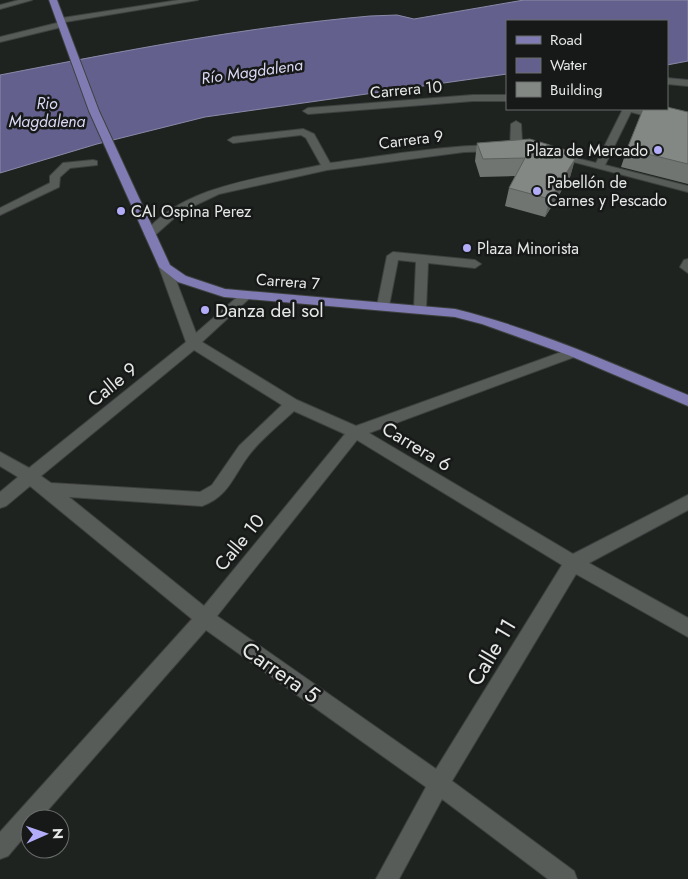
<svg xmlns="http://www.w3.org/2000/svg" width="688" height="879" font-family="Jost,sans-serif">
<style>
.water{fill:#64608d;stroke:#8b89a8}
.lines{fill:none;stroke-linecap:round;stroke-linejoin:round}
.minor-casing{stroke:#3e413f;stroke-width:2}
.major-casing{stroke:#3e413f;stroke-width:2}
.minor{fill:#585c59;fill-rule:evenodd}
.major{fill:#807bb2;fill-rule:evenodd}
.wall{fill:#717572}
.shaded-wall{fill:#5c5f5c}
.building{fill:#838884;stroke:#5c5f5c}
.poi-dot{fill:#b3adf9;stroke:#161917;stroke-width:2}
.labels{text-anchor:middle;stroke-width:5;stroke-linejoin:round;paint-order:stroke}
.far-water-label{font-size:16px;font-style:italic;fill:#d9d8f5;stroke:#161917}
.far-street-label{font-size:16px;fill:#e5e8e6;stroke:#161917}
.far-poi-label{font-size:16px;fill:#e5e8e6;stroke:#161917;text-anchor:start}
.poi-label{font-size:19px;fill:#e5e8e6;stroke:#161917;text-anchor:start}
.street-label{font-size:19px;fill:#e5e8e6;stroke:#161917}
.near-street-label{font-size:22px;fill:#e5e8e6;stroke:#161917}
</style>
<rect width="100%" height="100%" fill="#1f2320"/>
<path class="water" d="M524 0H688V61L667 65V21H507V74L205 117 97 144 0 173V75C123 51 245 27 370 16L397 15 414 19Z"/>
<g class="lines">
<g class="minor-casing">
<g id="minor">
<polygon points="19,0 32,0 0,9 0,5"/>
<polygon points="179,0 198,0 65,22 66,26 0,42 0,37 61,22 58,20 62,18"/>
<polygon points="667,78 688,80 688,86 667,84"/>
<polygon points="473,95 507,95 507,101 473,101 308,114 303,111 308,108"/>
<polygon points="623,109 639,109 688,121 688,127 631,112 605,165 688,186 688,192 551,156 556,153 596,163"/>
<polygon points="516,121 521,124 522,142 519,151 515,152 510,149 511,124"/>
<path d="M303 129 314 134 330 163C354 160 490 138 501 148L496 151 464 152 327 170 219 194 181 212 154 236H146L144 234C182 185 264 178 321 165L306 138 301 135 233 143 228 140 233 137Z"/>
<polygon points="93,160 97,161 97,165 70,168 60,177 59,187 0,215 0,208 50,183 50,176 63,163"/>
<polygon points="393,252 475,260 481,264 475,268 428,263 426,309 420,313 414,309 416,262 398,260 389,306 383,310 377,306 387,256"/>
<polygon points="688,259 688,273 680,267 684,260"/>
<path d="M165 263 171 267 196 333 243 292 247 291 253 295 202 342 297 400 356 426 567 350H577L579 353 577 356 369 433 573 554 688 495V510L589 563 688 618V637L576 574 452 781 574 871 577 879H548L442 799 399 879H376L426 787 206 630 40 819H30V830L8 856 0 859V832L192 619 30 486 6 506 0 508V492L18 477 0 466V452L29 468 186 342 159 267ZM194 350 282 405 239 446 212 485 200 492 51 483 41 476ZM294 411 345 434 204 606 69 497 202 506C229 496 233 476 249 455 261 439 279 425 294 411ZM357 440 562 565 436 769 217 616Z"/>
</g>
</g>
<g class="major-casing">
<path id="major" d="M49 0H57L99 111 170 265 186 276 225 289 455 309C536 329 611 363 688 395V406L568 355 482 324 455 317 224 297 178 282 159 267 89 111Z"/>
</g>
<use href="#minor" class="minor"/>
<use href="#major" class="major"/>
</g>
<g class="wall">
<polygon points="688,112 688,184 621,167 627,149"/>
<polygon points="477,143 565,155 575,159 570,177 545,217 505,206 509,188 515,176 480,177 475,161"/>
</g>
<polygon class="shaded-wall" points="575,159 570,177 545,217 550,199"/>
<g class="building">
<polygon points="667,107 688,112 688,164 627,149 643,109 667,109"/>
<polygon points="530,139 566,150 564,154 575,159 550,199 509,188 525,158 483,159 477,143"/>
</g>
<g class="poi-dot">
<circle cx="658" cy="150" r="5"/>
<circle cx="537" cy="191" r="5"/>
<circle cx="121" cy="211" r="5"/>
<circle cx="467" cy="248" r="5"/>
<circle cx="205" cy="310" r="5"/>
</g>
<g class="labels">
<g class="far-water-label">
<text transform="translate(252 71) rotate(-8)" y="6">Río Magdalena</text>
<text x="47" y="109">Rio<tspan x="47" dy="18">Magdalena</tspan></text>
</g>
<g class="far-street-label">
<text transform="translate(406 89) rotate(-5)" y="6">Carrera 10</text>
<text transform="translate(411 139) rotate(-7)" y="6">Carrera 9</text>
<text transform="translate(288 281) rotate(4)" y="6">Carrera 7</text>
</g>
<g class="far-poi-label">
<text x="648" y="156" text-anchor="end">Plaza de Mercado</text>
<text x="547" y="188">Pabellón de<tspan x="547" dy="18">Carnes y Pescado</tspan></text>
<text x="131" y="217">CAI Ospina Perez</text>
<text x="477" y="254">Plaza Minorista</text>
</g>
<g class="poi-label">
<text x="215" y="317">Danza del sol</text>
</g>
<g class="street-label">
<text transform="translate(112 384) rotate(-39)" y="7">Calle 9</text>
<text transform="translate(417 446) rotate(31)" y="7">Carrera 6</text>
<text transform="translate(239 542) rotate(-51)" y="7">Calle 10</text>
</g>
<g class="near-street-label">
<text transform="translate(491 652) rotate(-59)" y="8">Calle 11</text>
<text transform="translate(281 672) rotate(35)" y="8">Carrera 5</text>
</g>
</g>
<rect x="506" y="20" width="162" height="90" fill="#161917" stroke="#696c6a"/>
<rect x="516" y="36" width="25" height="8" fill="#807bb2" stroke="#696c6a"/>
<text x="550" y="45" font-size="15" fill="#e5e8e6">Road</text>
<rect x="516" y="58" width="25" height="15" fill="#64608d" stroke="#696c6a"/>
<text x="550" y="70" font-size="15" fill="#e5e8e6">Water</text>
<rect x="516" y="82" width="25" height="15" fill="#838884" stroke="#696c6a"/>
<text x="550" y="95" font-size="15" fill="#e5e8e6">Building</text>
<g transform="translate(45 834) rotate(88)"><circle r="24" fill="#161917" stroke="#696c6a"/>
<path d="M0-4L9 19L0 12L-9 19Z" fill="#b3adf9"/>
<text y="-8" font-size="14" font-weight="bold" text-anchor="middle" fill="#e5e8e6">N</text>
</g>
</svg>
